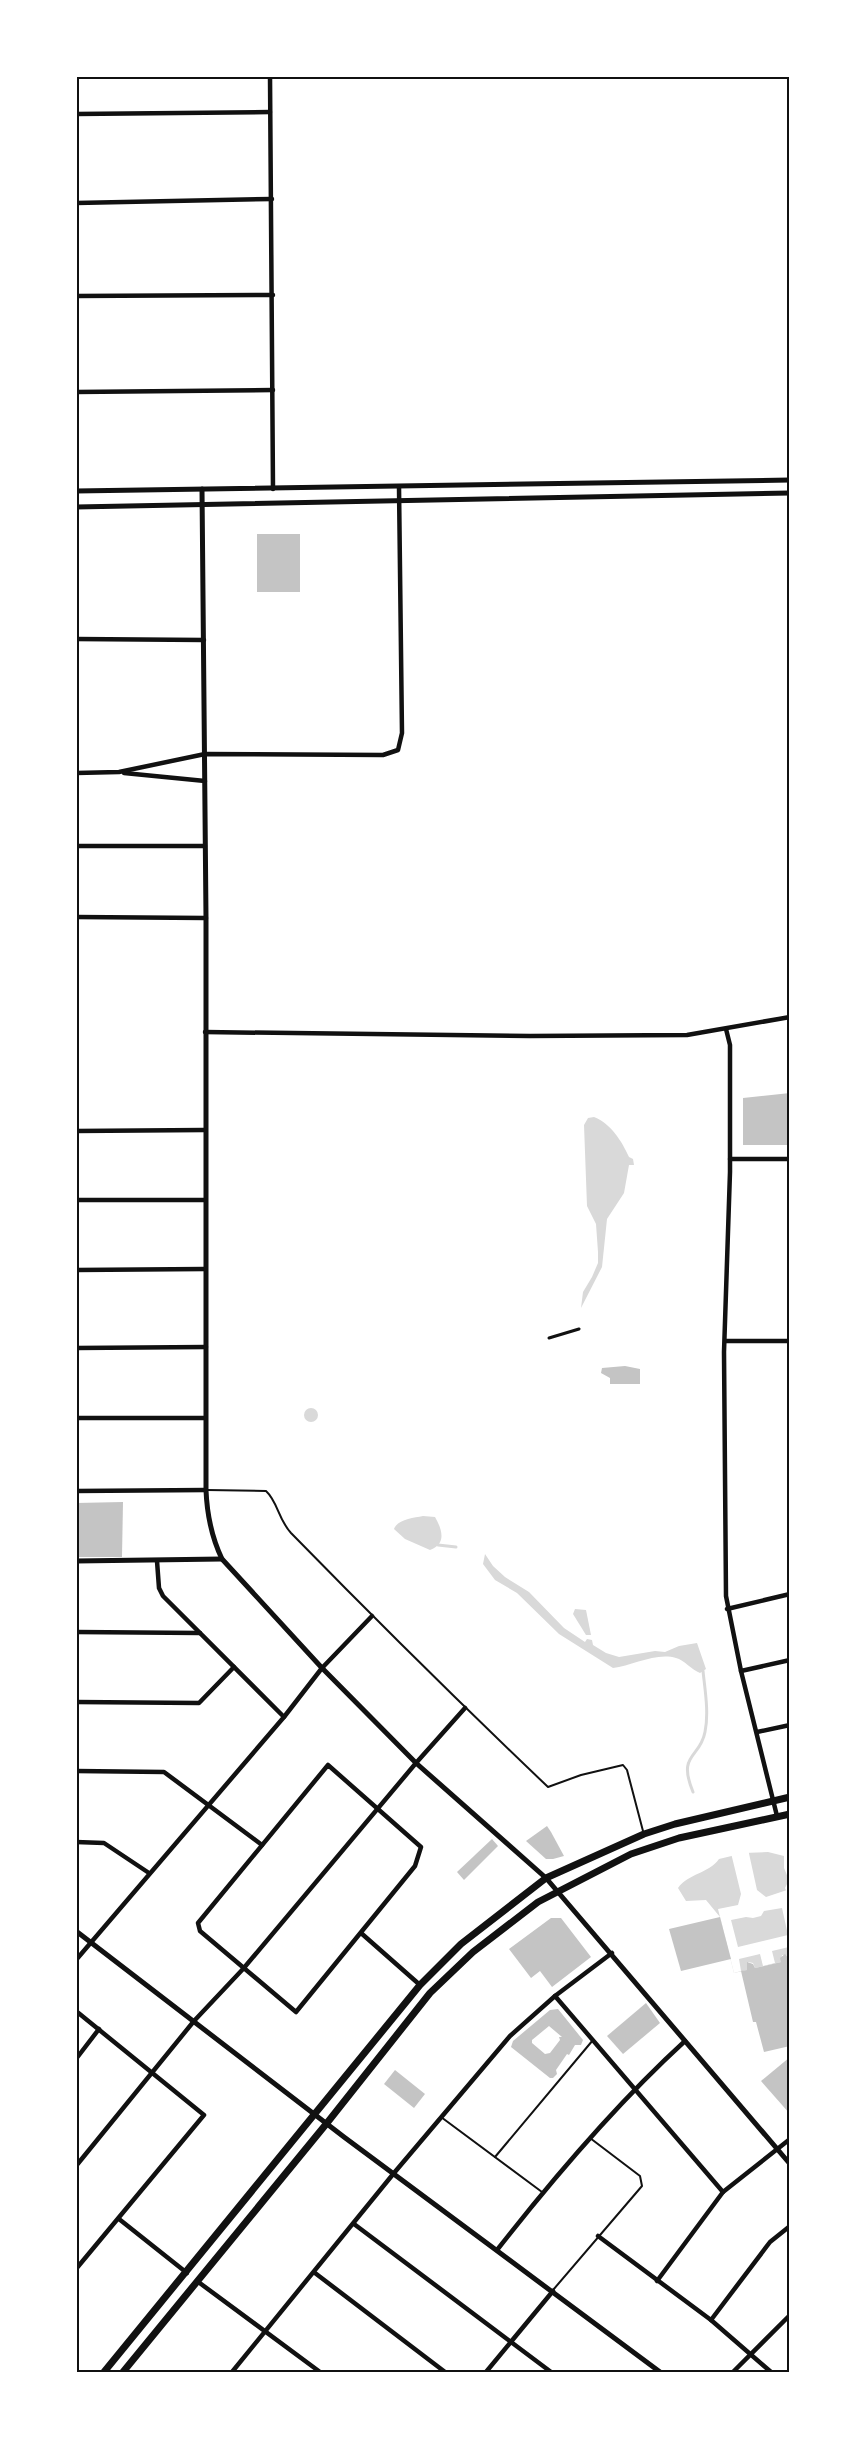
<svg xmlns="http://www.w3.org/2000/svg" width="866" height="2449" font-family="'Titillium Web',sans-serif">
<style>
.water{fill:#d9d9d9}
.pier{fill:#fff;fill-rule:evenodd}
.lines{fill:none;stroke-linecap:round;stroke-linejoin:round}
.stream{stroke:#d9d9d9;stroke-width:3}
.building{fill:#c4c4c4;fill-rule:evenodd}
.service{stroke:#111;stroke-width:2}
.pedestrian{stroke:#111;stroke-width:3}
.minor{stroke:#111;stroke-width:4.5}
.tertiary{stroke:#111;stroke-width:5}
.primary{stroke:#111;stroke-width:7}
.neatline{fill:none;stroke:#111;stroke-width:2}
</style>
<rect width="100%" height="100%" fill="#fff"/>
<g class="water">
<path d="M594 1117C610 1123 622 1141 629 1157L633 1159 634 1165H629L624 1193 607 1219 602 1267 581 1308 583 1292 592 1277 598 1263V1252L596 1224 587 1206 584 1125 588 1118Z"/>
<circle cx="311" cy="1415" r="7"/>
<path d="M423 1516 435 1517C442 1529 447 1544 430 1550L405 1539 394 1529C398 1519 413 1518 423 1516Z"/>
<path d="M485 1554 493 1566 505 1577 529 1592 564 1628 585 1642 587 1639 592 1640 593 1645 606 1653 619 1657 655 1651 665 1652 679 1646 697 1643 706 1669 700 1673C692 1670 684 1660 676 1658 656 1652 632 1666 613 1668L559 1634 517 1593 495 1580 483 1564Z"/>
<polygon points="575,1609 586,1610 591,1635 586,1635 573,1614"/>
<path d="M768 1852 784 1856V1868L789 1880 785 1888 789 1897V1960L788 1956 782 1955 781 1962 755 1968 753 1963 748 1962 747 1970 734 1973 720 1917 706 1900 686 1901 678 1888C689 1873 708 1874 719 1859L744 1853Z"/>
</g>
<path class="pier" d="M748 1849 757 1890 766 1897 787 1890 790 1896 789 1947 772 1951 775 1963 763 1966 760 1954 739 1959 741 1971 734 1973 718 1909 738 1905 741 1894 731 1853ZM782 1908 788 1935 738 1947 731 1920 746 1917 753 1918 761 1916 764 1911Z"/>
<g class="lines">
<g class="stream">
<polyline points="438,1545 456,1547"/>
<path d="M693 1792C677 1753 700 1759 705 1732 709 1713 705 1690 703 1671"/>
</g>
</g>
<g class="building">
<rect x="257" y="534" width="43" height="58"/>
<polygon points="790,1093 790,1145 743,1145 743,1098"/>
<polygon points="625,1366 640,1369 640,1384 610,1384 610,1378 601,1373 602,1368"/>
<polygon points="123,1502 122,1557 76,1557 76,1503"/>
<polygon points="547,1826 551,1832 564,1856 553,1859 546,1859 526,1841"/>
<polygon points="492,1839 498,1846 464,1880 457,1872"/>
<polygon points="720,1917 731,1959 681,1971 669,1929"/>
<polygon points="551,1918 561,1918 591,1957 552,1987 540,1971 531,1978 509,1949"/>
<polygon points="785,1954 790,1960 790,2046 764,2052 756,2022 753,2022 741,1971 747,1970 747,1962 753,1964 755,1968 781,1962 780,1958"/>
<polygon points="646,2003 660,2023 623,2054 607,2036"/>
<path d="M558 2009 583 2040 581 2045H575L569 2055 567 2054 556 2070 557 2074 553 2078H550L511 2047 513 2041 550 2010ZM549 2026 562 2037H559L560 2040 550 2053 545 2054 532 2043V2040Z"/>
<polygon points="790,2057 790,2114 761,2081"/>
<polygon points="395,2070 425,2094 414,2108 384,2084"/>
</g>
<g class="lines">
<g class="service">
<polyline points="771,76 789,78 789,76"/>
<path d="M207 1490 266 1491C278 1502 278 1519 291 1533 375 1619 461 1704 548 1787L581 1775 623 1765 627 1770 643 1831"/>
<polyline points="441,2117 542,2192"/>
<polyline points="495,2157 593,2040"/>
<polyline points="553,2290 642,2186 640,2176 590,2138"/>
</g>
<polyline class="pedestrian" points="549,1338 579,1329"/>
<g class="minor">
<polyline points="270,76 273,489"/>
<polyline points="76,114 270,112"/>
<polyline points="76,203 272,199"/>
<polyline points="76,296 273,295"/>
<polyline points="76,392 273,390"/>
<polyline points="76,639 204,640"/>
<polyline points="76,773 119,772 205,754 383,755 398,750 402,733 399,487"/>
<polyline points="124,773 205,781"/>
<polyline points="76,846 205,846"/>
<polyline points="76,917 206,918"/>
<polyline points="726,1029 730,1045 730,1172 724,1352 726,1596 741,1671 777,1816"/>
<polyline points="205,1032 530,1036 687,1035 790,1017"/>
<polyline points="76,1131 204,1130"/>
<polyline points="730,1159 790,1159"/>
<polyline points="76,1200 205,1200"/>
<polyline points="76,1270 205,1269"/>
<polyline points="726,1341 790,1341"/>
<polyline points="76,1348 206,1347"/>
<polyline points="76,1418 205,1418"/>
<polyline points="76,1491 206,1490"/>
<polyline points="157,1561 159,1588 163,1596 284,1717"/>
<polyline points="727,1609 790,1594"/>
<polyline points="76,1632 200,1633"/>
<polyline points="741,1671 790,1660"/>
<polyline points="76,1702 199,1703 234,1667"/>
<polyline points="757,1732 790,1725"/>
<polygon points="328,1765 421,1847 415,1866 296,2012 200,1931 198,1923"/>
<polyline points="76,1771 164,1772 262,1845"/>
<polyline points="76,1842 104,1843 149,1873"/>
<polyline points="361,1933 420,1985"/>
<polyline points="76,1960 284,1717 322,1668 372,1616"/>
<polyline points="555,1996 723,2192"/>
<polyline points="76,2011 204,2115 76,2269"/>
<polyline points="76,2059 99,2029"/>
<polyline points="76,2166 194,2021 243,1969 416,1763 465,1708"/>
<polyline points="119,2219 187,2273"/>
<polyline points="354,2224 551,2372"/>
<polyline points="598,2236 711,2320 771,2372"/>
<path d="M497 2250C555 2176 616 2104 685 2041"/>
<polyline points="315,2273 445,2372"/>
<polyline points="197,2281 320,2372"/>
<polyline points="657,2281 723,2192 790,2139"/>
<polyline points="711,2320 770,2242 790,2226"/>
<polyline points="232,2372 394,2173 510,2036 555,1996 612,1953"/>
<polyline points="486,2372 553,2291"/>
<polyline points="733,2372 790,2315"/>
</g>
<g class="tertiary">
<path d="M202 489 206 918V1490C207 1515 211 1536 222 1559L322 1668 416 1763 546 1878 790 2164"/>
<polyline points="76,491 790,480"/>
<polyline points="76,507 790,493"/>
<polyline points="76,1561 222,1559"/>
<polyline points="76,1931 344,2137 660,2372"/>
</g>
<g class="primary">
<polyline points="104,2372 420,1985 461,1944 546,1878 644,1834 675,1824 790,1797"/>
<polyline points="123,2372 327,2123 430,1993 473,1952 538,1902 631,1854 679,1838 790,1814"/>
</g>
</g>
<rect width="866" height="2449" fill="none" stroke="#ffffff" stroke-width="156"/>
<rect x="78" y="78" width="710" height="2293" class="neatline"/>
</svg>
